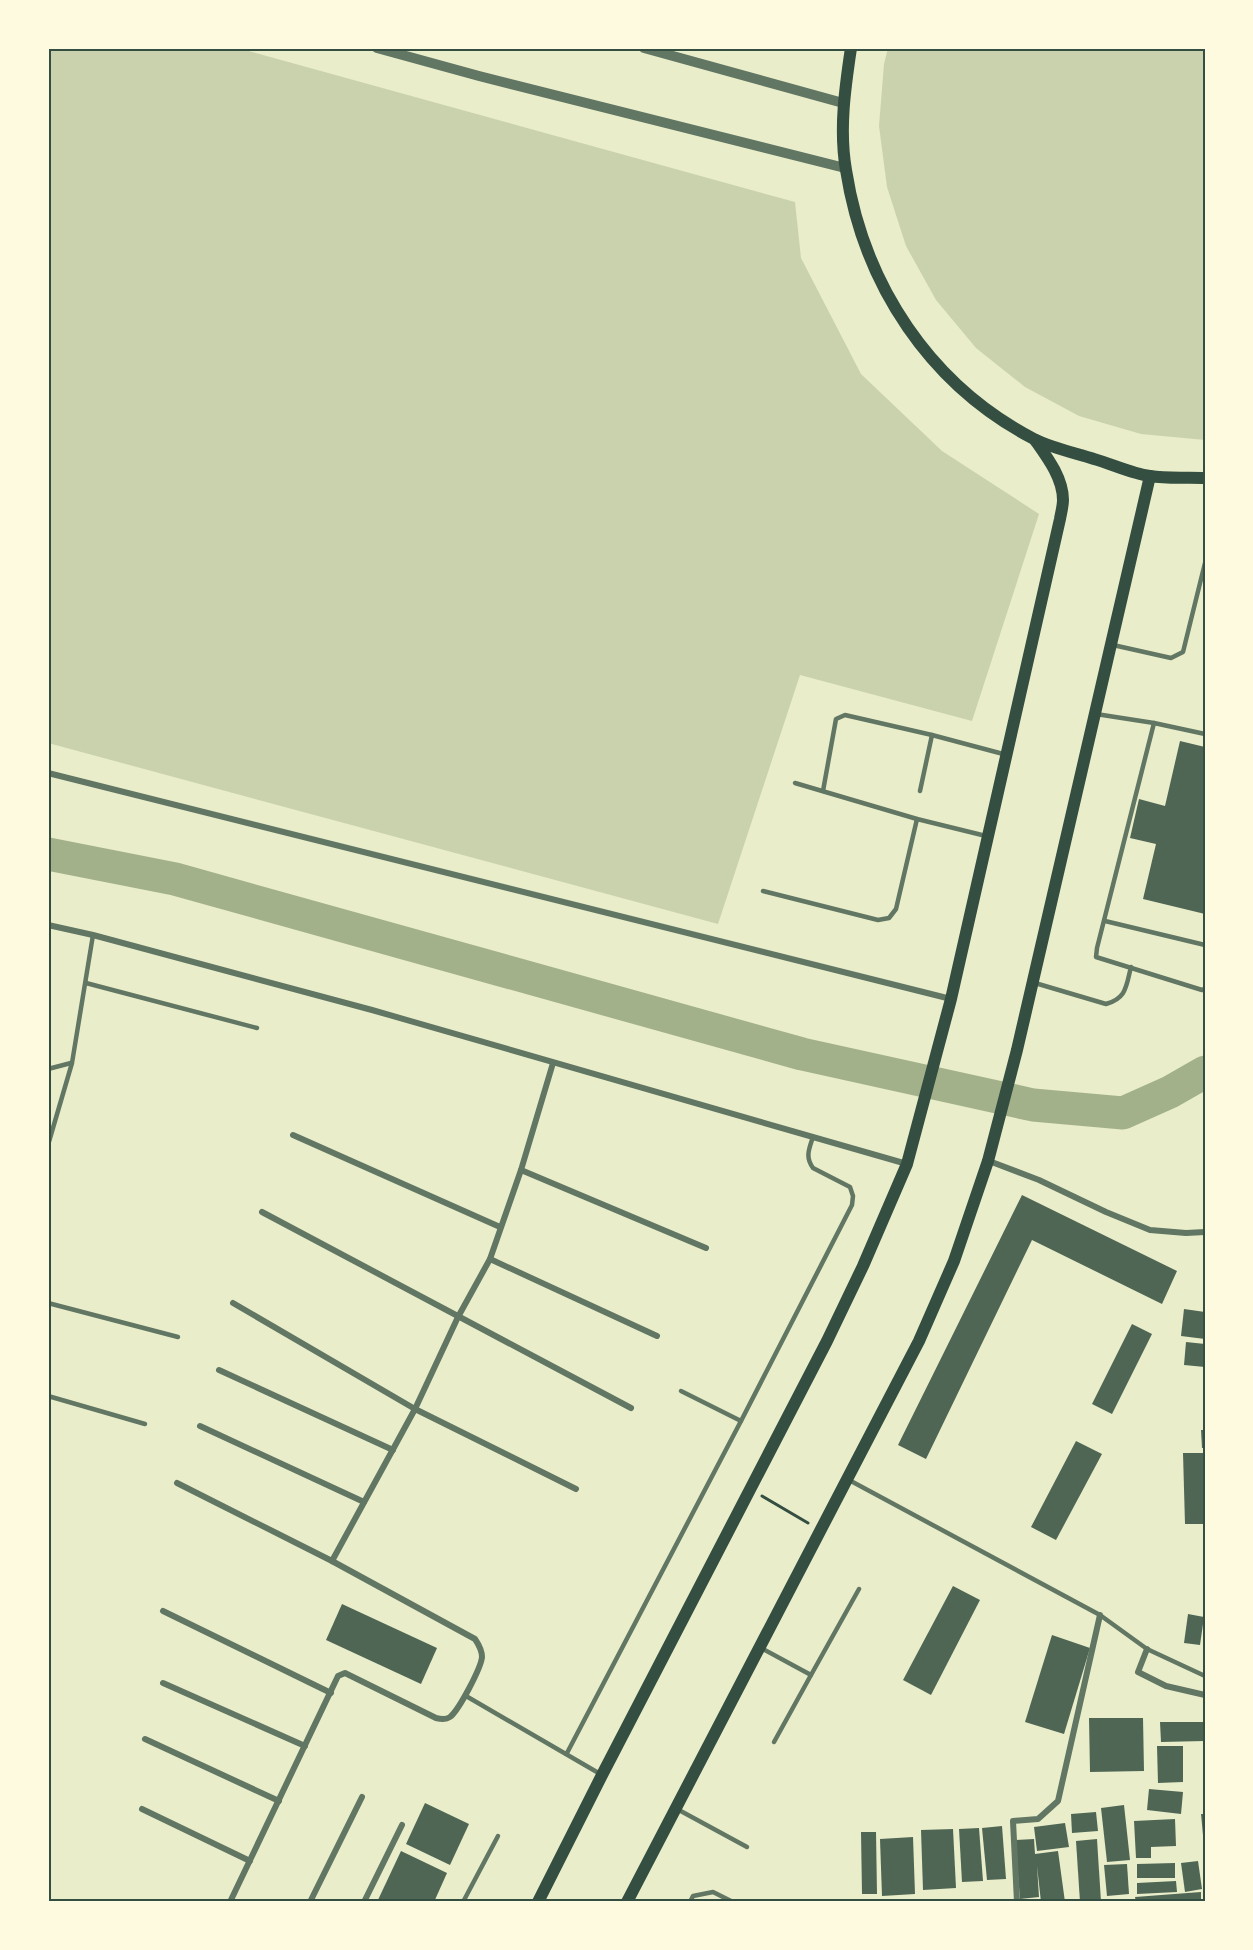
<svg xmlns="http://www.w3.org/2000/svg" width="1253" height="1950" font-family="Montserrat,sans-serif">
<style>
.green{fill:#cad2ad}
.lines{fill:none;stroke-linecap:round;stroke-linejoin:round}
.river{stroke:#a3b18a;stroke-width:33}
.building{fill:#4f6655}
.path{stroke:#344e41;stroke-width:3}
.service{stroke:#617663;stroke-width:4.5}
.minor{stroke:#617663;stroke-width:6}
.tertiary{stroke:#617663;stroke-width:10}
.secondary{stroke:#344e41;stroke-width:12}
.neatline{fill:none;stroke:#344e41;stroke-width:2}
</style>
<rect width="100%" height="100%" fill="#e9edc9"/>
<g class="green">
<polygon points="48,48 238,48 795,202 801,258 861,374 942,451 1039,514 972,721 800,675 718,924 48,743"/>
<polygon points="888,48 1205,48 1205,440 1141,434 1079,416 1025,387 976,348 936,300 906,246 887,187 879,126 884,64"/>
</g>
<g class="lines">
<polyline class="river" points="48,854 175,879 802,1054 1033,1105 1123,1113 1170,1092 1205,1072"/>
</g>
<g class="building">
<polygon points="1180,741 1205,747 1205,914 1143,899 1156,844 1130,838 1139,799 1165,806"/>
<polygon points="1022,1195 1177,1271 1162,1304 1032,1240 926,1459 898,1445"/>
<polygon points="1184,1309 1205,1312 1205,1339 1181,1336"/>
<polygon points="1132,1324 1152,1334 1112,1414 1092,1404"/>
<polygon points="1186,1342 1205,1344 1205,1367 1184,1365"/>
<polygon points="1201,1430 1205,1430 1205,1448 1202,1448"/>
<polygon points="1076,1441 1102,1454 1056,1540 1031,1527"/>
<polygon points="1183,1453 1203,1453 1205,1524 1185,1524"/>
<polygon points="953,1586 980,1600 931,1695 903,1680"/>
<polygon points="342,1604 437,1648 421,1684 326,1640"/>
<polygon points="1188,1614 1204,1617 1200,1645 1184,1643"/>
<polygon points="1052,1635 1090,1648 1064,1734 1025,1722"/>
<polygon points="1089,1718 1143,1718 1144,1771 1090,1772"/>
<polygon points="1160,1722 1204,1722 1204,1741 1161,1742"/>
<polygon points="1157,1746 1183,1746 1183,1782 1158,1783"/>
<polygon points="1149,1789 1183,1792 1181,1814 1147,1810"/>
<polygon points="425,1803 469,1824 450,1865 406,1844"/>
<polygon points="1124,1805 1130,1860 1107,1862 1101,1808"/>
<polygon points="1096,1812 1098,1831 1072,1833 1071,1814"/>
<polygon points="1201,1814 1205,1814 1205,1835 1203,1835"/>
<polygon points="1175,1819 1176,1846 1151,1847 1151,1858 1136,1858 1134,1821"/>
<polygon points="1065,1823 1069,1847 1037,1851 1034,1827"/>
<polygon points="1002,1826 1006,1879 987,1880 982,1828"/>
<polygon points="979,1828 983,1881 962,1882 959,1829"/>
<polygon points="953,1829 956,1888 923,1890 921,1830"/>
<polygon points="861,1832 876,1832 877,1894 862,1894"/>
<polygon points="913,1837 915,1894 882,1896 880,1839"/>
<polygon points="1034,1839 1035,1854 1058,1851 1065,1902 1041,1902 1037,1866 1039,1897 1020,1899 1015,1840"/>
<polygon points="1097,1839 1101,1902 1080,1902 1076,1841"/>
<polygon points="401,1851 447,1873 434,1902 377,1902"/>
<polygon points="1198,1861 1202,1889 1185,1892 1181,1863"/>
<polygon points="1175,1863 1175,1878 1137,1878 1137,1864"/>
<polygon points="1127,1864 1129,1894 1107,1896 1104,1865"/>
<polygon points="1176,1881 1177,1892 1137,1894 1137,1883"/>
<polygon points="1201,1892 1201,1902 1136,1902 1135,1897"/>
</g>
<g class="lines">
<polyline class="path" points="762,1496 808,1523"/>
<g class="service">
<polyline points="1113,645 1171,658 1183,652 1205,563"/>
<polyline points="1096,714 1154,723 1205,734"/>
<polyline points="1154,723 1097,948 1096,957 1202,990 1205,989"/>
<polyline points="795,783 917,819 986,836"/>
<polyline points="823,791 836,719 845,715 932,735 1007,755"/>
<polyline points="920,791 932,735"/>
<polyline points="763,891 878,920 889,918 896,909 917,819"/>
<polyline points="1105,921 1205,945"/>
<polyline points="86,983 257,1028"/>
<path d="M1035 983 1106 1004C1127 998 1126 986 1131 967"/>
<polyline points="48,1069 71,1063"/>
<polyline points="48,1145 72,1063 93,935"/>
<polyline points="48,1303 178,1337"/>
<polyline points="681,1391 741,1421"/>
<polyline points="48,1396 145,1424"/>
<polyline points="849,1480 1100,1615 1147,1649 1205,1676"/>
<polyline points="761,1648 811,1675 859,1589"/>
<polyline points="466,1696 602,1775"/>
<polyline points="774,1742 811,1675"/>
<path d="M567 1753 741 1421 852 1205 853 1196 850 1187 813 1168C805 1157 809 1149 813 1137"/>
<polyline points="677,1809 747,1847"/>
<polyline points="463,1902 498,1836"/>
<polyline points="690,1902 693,1896 713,1892 733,1902"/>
</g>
<g class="minor">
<polyline points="48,773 951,999"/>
<polyline points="48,925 93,935 372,1010 907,1164"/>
<polyline points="293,1135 500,1227"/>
<polyline points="989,1161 1039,1180 1106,1212 1150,1230 1186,1233 1205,1232"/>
<polyline points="521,1170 706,1248"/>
<polyline points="262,1212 631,1408"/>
<polyline points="490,1259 657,1336"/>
<polyline points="233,1303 415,1409 576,1489"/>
<polyline points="219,1370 393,1450"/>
<polyline points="200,1426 364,1502"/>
<path d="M177 1483 332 1561 475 1639C479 1645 482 1650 482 1657 481 1668 459 1710 450 1717 446 1720 440 1719 436 1718L345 1673 338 1676 230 1902"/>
<polyline points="332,1561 415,1409 458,1317 490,1259 521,1170 553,1063"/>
<polyline points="163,1611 331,1693"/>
<polyline points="1147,1649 1138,1672 1166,1686 1205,1695"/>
<polyline points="163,1683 305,1746"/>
<polyline points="145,1739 279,1801"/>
<polyline points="142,1809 250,1861"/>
<polyline points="310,1902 362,1797"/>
<polyline points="364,1902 402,1825"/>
<polyline points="1017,1902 1013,1821 1038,1819 1058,1801 1100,1615"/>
</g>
<g class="tertiary">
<polyline points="377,48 479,76 845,168"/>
<polyline points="644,48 843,103"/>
</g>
<g class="secondary">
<path d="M851 48C845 88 839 130 846 170 864 285 930 385 1034 439 1052 448 1075 453 1094 459 1112 464 1132 474 1150 476 1168 479 1187 477 1205 478"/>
<path d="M538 1902 602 1775 827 1341 863 1266 907 1164 951 999 1060 519C1061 513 1063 506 1063 500 1063 478 1047 457 1035 440"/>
<polyline points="627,1902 919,1341 954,1261 988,1161 1017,1050 1150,476"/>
</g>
</g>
<rect width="1253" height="1950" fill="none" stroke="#fefae0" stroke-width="99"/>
<rect x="50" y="50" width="1154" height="1850" class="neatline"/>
</svg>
